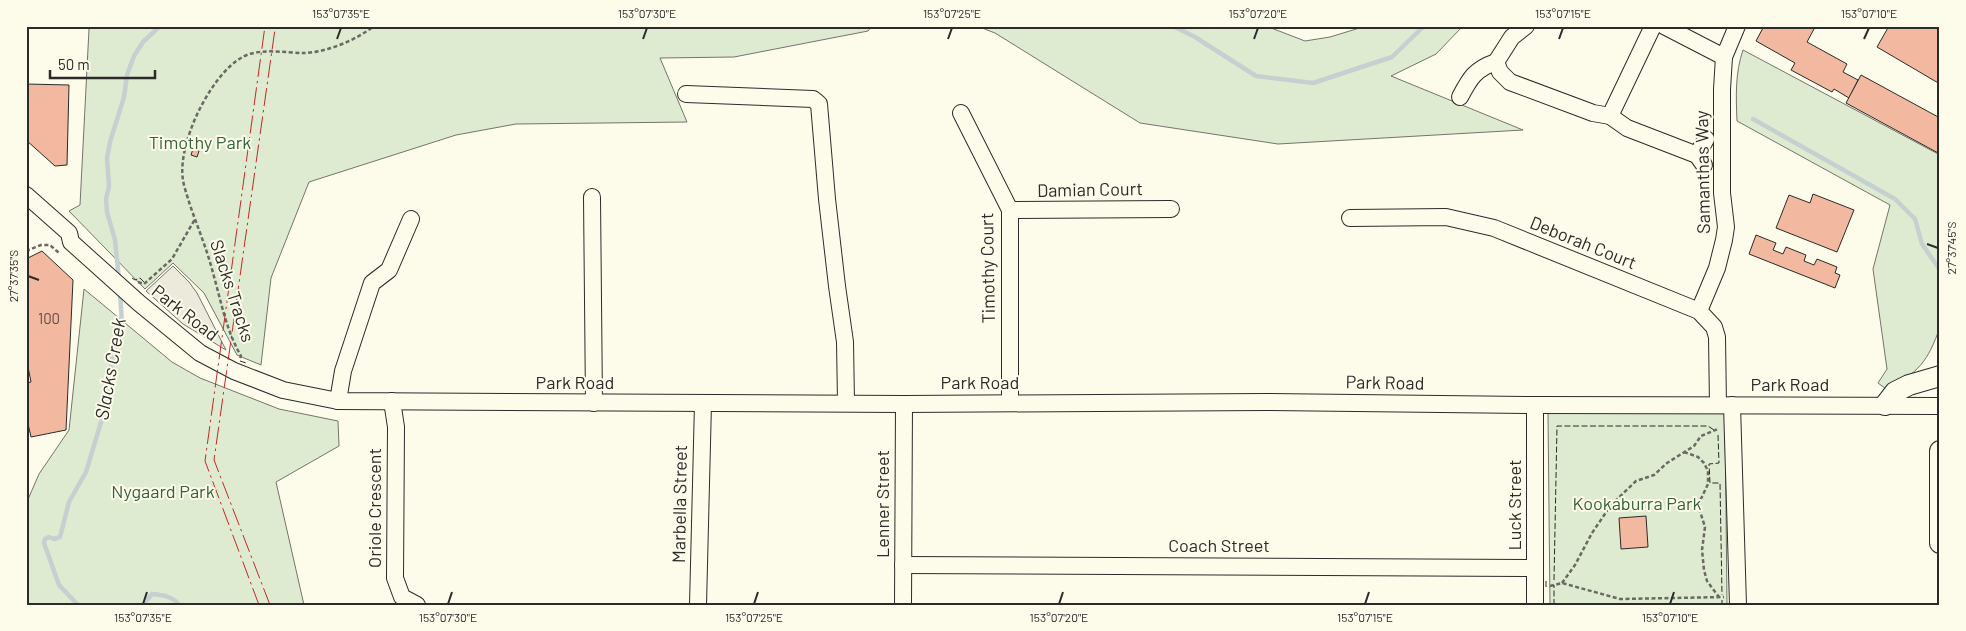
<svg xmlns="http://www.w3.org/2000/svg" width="1966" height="631" font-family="Barlow,sans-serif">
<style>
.green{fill:#deebd1;stroke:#74746e}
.parking{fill:#eceadb;stroke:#74746e}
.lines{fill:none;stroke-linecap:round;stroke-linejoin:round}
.stream{stroke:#c7d0d0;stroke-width:4.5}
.building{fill:#f2b8a0;stroke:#2b2b2b}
.minor-casing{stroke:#2b2b2b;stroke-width:18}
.major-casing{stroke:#2b2b2b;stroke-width:22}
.path{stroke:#6a6964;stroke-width:2.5;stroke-dasharray:4 2.5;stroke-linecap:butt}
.minor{stroke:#fdfbea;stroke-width:16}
.major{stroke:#fdfbea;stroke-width:20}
.fence{stroke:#2b2b2b;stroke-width:1;stroke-dasharray:6 2.5;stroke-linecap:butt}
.power{stroke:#c62828;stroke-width:1;stroke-dasharray:18 4 2.5 4;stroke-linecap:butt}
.ticks{fill:none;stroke:#2b2b2b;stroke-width:2}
.labels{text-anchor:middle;stroke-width:4;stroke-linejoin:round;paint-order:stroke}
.number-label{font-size:15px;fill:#5d4e48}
.park-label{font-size:18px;fill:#34623c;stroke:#fdfbea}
.street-label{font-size:18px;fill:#2b2b2b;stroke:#fdfbea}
.water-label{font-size:19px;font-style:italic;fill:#2b2b2b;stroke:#fdfbea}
.neatline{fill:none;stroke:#2b2b2b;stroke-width:2}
.ticks-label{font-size:12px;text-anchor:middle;fill:#2b2b2b}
</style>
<rect width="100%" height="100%" fill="#fdfbea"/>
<g class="green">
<polygon points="93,26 872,26 868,31 734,57 660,58 687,122 516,124 456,135 309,182 271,278 261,365 237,355 204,293 173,263 145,289 69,211 80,205 89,29"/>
<polygon points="977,26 1266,26 1305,41 1330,37 1366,26 1463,26 1436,54 1391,76 1523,130 1278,144 1140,123 995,33"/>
<path d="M1743 50 1940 155V327C1928 361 1919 373 1886 389L1878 383 1887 369 1873 269 1890 205 1737 121C1736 97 1735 73 1743 50Z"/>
<polygon points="84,289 172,362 200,378 279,409 338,421 339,446 276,482 304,605 26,605 26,504 39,474 69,430"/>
<polygon points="1725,412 1727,605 1550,605 1548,413"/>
</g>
<polygon class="parking" points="173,266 189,282 197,293 226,350 183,324 146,291"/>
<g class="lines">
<g class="stream">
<polyline points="1173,26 1195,37 1256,76 1313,83 1392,57 1424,26"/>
<polyline points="1753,119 1895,199 1915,219 1922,244 1940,270"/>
<polyline points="119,279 115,240 107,212 106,199 109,186 107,158 110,142 124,97 127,75 134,56 143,42 160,26"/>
<polyline points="78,605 59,585 44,543 45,539 49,537 54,539 60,537 69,502 86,472 102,419 116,338 122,323 120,292"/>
<path d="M143 605 152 594C162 595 173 596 179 605"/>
</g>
</g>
<g class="building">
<polygon points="1764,26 1808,26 1814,29 1807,42 1847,64 1843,72 1858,80 1849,98 1834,89 1832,92 1791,70 1795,63 1756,41"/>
<polygon points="1889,26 1940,26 1940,84 1877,47"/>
<polygon points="1861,75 1940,118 1940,154 1846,103"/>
<polygon points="26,84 69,85 67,165 55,166 26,140"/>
<polygon points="193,149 199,151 197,157 191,155"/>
<polygon points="1813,194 1854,210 1837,252 1776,228 1789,195 1810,203"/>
<polygon points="1756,235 1776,243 1773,250 1783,254 1786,247 1806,255 1804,261 1814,265 1817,259 1837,267 1835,273 1840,275 1835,288 1749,254"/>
<polygon points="42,251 73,280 66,430 31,437 26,415 26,383 31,382 26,357 26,259"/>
<polygon points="1646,516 1648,547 1621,549 1619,518"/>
</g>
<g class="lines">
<g class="minor-casing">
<g id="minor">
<polyline points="1526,26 1512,37 1496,62 1500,72 1510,82 1593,113 1610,116 1627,128 1697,155"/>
<polyline points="1664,26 1724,57"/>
<polyline points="686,94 813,99 819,104 827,199 837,286 845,342 846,402"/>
<path d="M1460 97C1470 78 1475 69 1496 62"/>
<polyline points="961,113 1010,210 1010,403"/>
<polyline points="1610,116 1653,26"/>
<polyline points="1704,165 1697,155 1706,139"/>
<polyline points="26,195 69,233 71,242 139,303 200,353 234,371 283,390 338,401 904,404 1265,402 1535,405 1940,406"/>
<polyline points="592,197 594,403"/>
<polyline points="1010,210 1171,209"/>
<polyline points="1350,218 1446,217 1494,228 1699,311 1714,327 1717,337 1718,405"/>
<polyline points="1699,311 1717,268 1724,240 1726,227 1722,193 1722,89 1724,57 1737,26"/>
<polyline points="338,401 343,371 372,283 389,270 411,219"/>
<polyline points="392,401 396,427 395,578 402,597 417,605"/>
<polyline points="1732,405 1738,605"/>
<polyline points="903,565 1535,568"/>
<polyline points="698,605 703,403"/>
<polyline points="903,605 904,404"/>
<polyline points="1535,605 1535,405"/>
</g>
</g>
<g class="major-casing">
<g id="major">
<polyline points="1885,405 1895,392 1909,385 1940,376"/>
<polyline points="1940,451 1940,543"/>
</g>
</g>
<g class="path">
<polyline points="26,251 41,245 50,245 59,253"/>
<polyline points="138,282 144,284 172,259 195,219"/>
<path d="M240 358 241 356C226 330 221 301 213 273 207 249 197 226 189 202 187 195 184 187 183 180 177 144 210 76 241 58 258 47 285 53 304 53 328 52 356 40 374 26"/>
<polyline points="1684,452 1698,457 1704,463 1708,471 1708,484 1700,501 1699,508 1705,527 1702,550 1704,570 1707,581 1719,597"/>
<polyline points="1562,583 1575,565 1592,533 1611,505 1636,481 1654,475 1667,463 1694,446 1701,436 1718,429"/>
<polyline points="1550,586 1562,583 1620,599 1724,597"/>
</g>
<use href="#minor" class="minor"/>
<use href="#major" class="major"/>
<g class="fence">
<polyline points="132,278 135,280 140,278 144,282"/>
<polyline points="240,361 246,363"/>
<polyline points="1718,435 1719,463 1709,464 1710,483 1720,483 1722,595"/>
<polyline points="1554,580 1557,426 1708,426 1714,430"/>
<polyline points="1546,581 1546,589"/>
<polyline points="1722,600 1722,605"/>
<polyline points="1554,605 1554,585"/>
</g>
<g class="power">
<polyline points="259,605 205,461 265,26"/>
<polyline points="270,605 214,460 275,29 279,26"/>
</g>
</g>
<path class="ticks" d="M337 39 341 28M643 39 647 28M948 39 952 28M1254 39 1258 28M1559 39 1563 28M1864 39 1869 28M1927 244 1938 248M28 276 39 280M143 604 147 592M448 604 452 592M754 604 758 592M1059 604 1063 592M1365 604 1369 592M1670 604 1674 592"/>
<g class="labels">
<g class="number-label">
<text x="49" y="324">100</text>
</g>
<g class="park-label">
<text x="200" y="149">Timothy Park</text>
<text x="163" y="498">Nygaard Park</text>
<text x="1637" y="510">Kookaburra Park</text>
</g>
<g class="street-label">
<text transform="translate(1703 172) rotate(-91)" y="6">Samanthas Way</text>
<text transform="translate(1090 190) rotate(-1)" y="6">Damian Court</text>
<text transform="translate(1583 243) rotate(22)" y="6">Deborah Court</text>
<text transform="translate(988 268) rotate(-91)" y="6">Timothy Court</text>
<text transform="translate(232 291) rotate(72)" y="6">Slacks Tracks</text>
<text transform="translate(185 313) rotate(38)" y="6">Park Road</text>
<text x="575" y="389">Park Road</text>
<text x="980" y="389">Park Road</text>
<text transform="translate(1385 383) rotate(1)" y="6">Park Road</text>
<text x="1790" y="391">Park Road</text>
<text transform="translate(680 504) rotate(-89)" y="6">Marbella Street</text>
<text transform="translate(883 504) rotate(-90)" y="6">Lenner Street</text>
<text transform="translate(1515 505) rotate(-90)" y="6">Luck Street</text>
<text transform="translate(375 508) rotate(-90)" y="6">Oriole Crescent</text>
<text x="1219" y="552">Coach Street</text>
</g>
<g class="water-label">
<text transform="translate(110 369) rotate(-80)" y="7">Slacks Creek</text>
</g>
</g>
<rect width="1966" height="631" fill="none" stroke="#fdfbea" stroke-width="55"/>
<path d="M50 70v8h105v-8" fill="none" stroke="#2b2b2b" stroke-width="2.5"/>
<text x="58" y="70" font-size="15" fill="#2b2b2b" stroke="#fdfbea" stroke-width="4" paint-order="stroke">50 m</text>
<rect x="28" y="28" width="1910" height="576" class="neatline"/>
<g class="ticks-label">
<text x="341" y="18">153°07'35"E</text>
<text x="647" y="18">153°07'30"E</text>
<text x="952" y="18">153°07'25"E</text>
<text x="1258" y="18">153°07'20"E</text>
<text x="1563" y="18">153°07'15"E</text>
<text x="1869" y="18">153°07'10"E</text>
<text transform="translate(1952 248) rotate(-90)" y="4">27°37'45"S</text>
<text transform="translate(14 276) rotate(-90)" y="4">27°37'35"S</text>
<text x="143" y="622">153°07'35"E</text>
<text x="448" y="622">153°07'30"E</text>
<text x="754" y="622">153°07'25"E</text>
<text x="1059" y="622">153°07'20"E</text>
<text x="1365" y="622">153°07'15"E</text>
<text x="1670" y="622">153°07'10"E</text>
</g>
</svg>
